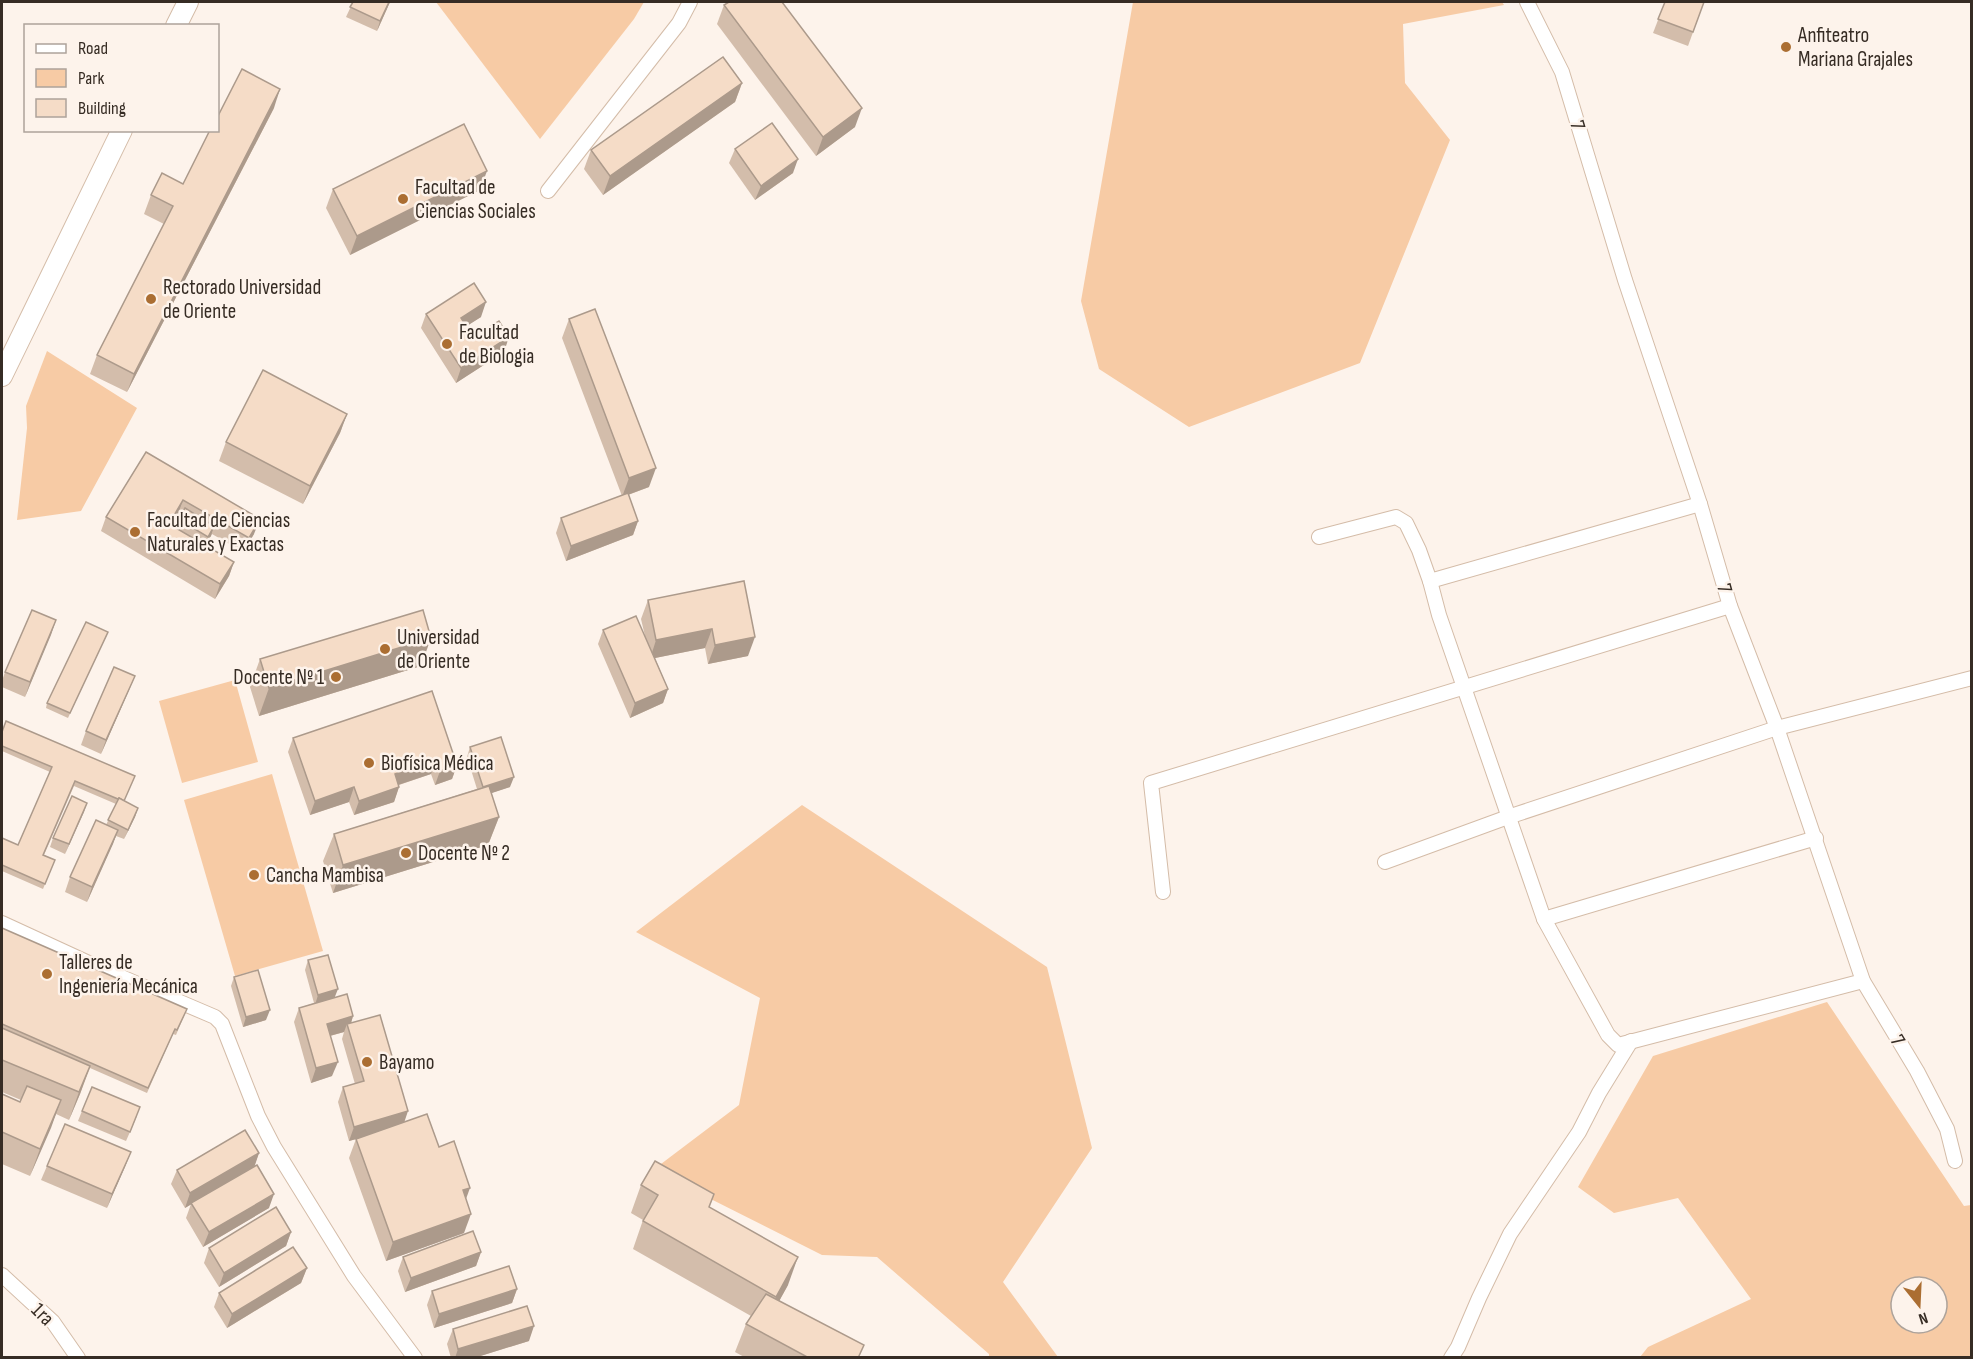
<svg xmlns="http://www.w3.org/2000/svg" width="1973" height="1359" font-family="'Sofia Sans Condensed',sans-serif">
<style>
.green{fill:#f7cba5;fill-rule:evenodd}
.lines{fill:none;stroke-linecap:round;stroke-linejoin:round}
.street-casing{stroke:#d4bca8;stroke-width:16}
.secondary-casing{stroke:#d4bca8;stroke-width:22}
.street{stroke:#fff;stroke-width:14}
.secondary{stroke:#fff;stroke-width:20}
.wall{fill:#d3bdab;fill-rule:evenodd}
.shaded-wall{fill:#ac9a8b}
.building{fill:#f5dcc7;stroke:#ac9a8b;stroke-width:1.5}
.poi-dot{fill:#ab6e32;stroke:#fdf3eb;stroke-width:2}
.labels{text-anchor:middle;stroke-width:5;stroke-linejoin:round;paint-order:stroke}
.poi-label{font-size:21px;fill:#362c24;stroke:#fdf3eb;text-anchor:start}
.street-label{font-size:21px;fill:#362c24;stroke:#fdf3eb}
</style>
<rect width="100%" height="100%" fill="#fdf3eb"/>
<g class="green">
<polygon points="436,2 644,2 634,19 540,139"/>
<polygon points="1133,2 1502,2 1504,5 1403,24 1405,83 1450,140 1360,363 1189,427 1099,369 1081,301"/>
<polygon points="47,351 137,408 81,511 17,520 27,428 26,406"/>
<polygon points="235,680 258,762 182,783 159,701"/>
<polygon points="272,774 323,951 235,976 184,800"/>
<polygon points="802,805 1047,967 1092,1148 1003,1282 1058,1357 989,1357 989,1354 877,1257 822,1255 653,1170 739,1105 760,998 636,932"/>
<path d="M1827 1002 1964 1206 1971 1205V1357H1640L1648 1347 1751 1299 1678 1198 1614 1213 1578 1187 1653 1056ZM1901 1287H1937V1323H1901Z"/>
</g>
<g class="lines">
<g class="street-casing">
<g id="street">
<polyline points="1527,2 1562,72 1625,280 1700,504 1730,606 1777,728 1863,981 1917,1071 1947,1129 1955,1161"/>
<polyline points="548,191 679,23 690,2"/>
<polyline points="1319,537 1396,517 1406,523 1419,550 1430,581 1439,615 1544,919 1608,1035 1618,1045 1863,981"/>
<polyline points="1430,581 1700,504"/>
<polyline points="1385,862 1508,817 1777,728 1972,678"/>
<polyline points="1163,892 1151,783 1730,606"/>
<polyline points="1544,919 1816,838"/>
<polyline points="2,923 91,964 215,1017 222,1024 258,1116 274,1147 354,1276 415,1358"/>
<polyline points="2,1275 53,1322 78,1358"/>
<polyline points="1451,1358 1458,1347 1479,1298 1510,1234 1579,1132 1599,1093 1631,1041"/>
</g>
</g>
<g class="secondary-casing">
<g id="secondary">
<polyline points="176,26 188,2"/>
<polyline points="2,376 122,130"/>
</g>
</g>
<use href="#street" class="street"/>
<use href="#secondary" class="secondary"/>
</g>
<g class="wall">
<polygon points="353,2 390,2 377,31 346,17"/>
<polygon points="1665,2 1704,2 1688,46 1653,33"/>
<polygon points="724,5 855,127 816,156 717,24"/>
<polygon points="742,83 735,102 603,195 584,169 591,150"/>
<polygon points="274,108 127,392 90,374 97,355 164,224 144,214 151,195 183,184"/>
<polygon points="735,149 793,173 755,200 729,163"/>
<polygon points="333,189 480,190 350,255 326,208"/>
<polygon points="426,314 481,317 466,326 473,337 504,352 456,383 421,328"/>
<polygon points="569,319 649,487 628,495 638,521 633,535 566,561 556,533 561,518 622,496 562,338"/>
<polygon points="347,414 340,433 303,504 219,461 226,442"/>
<path d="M146 452 254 534 243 552 212 534 205 545 234 562 229 576 215 599 101 531 106 517ZM178 514 180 515 175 527 171 525Z"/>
<polygon points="744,581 748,656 708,664 705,648 655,658 668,689 663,703 630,718 598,644 603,630 645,636 641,619 648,600"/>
<polygon points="56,620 25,697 2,687 2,681 5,672"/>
<polygon points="108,632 68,718 46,708 47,703"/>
<polygon points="260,659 421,666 259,716 250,687"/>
<polygon points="135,676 129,690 101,754 81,745 86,731"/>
<polygon points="432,691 457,765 452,779 435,785 431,774 399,785 399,787 394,802 354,815 349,802 310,815 288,752 293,738"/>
<polygon points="2,732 124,801 138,808 135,817 124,839 116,836 87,902 65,892 70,877 106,825 116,804 74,786 44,855 55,860 43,889 2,871 2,838 18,845 50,772 2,751"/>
<polygon points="470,747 510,787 491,793 499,817 488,845 333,893 323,861 334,834 477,789 467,757"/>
<polygon points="87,803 65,854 50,847 53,838"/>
<polygon points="2,928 187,1009 176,1035 173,1034 147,1093 90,1068 80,1094 69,1120 56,1114 30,1176 2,1164 2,1094 20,1102 21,1100 2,1092"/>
<polygon points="308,960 335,997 353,1016 351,1023 404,1122 439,1147 466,1199 464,1233 386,1261 349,1158 356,1139 364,1137 349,1141 338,1102 343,1087 355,1084 342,1039 344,1032 330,1036 332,1076 311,1083 294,1022 299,1008 314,1003 305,970"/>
<polygon points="234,977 266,1020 243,1027 231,986"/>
<polygon points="82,1111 137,1116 126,1141 78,1121"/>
<polygon points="131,1152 107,1208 41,1180 47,1166"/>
<polygon points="259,1153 254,1166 269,1208 203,1247 186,1218 191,1204 185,1208 171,1184 177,1170"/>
<polygon points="641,1185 709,1207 788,1285 779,1301 860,1358 746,1358 735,1352 746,1324 751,1316 633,1249 643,1220 631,1213"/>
<polygon points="291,1232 286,1246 219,1287 204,1263 209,1248"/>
<polygon points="481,1252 476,1266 405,1292 398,1271 403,1257"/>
<polygon points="307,1268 301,1283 227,1328 214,1307 219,1293"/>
<polygon points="517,1289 512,1303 434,1328 427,1305 432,1291"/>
<polygon points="453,1329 529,1341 474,1358 451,1358 447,1344"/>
</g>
<g class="shaded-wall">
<polygon points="389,2 390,2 377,31 380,21"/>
<polygon points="742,83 735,102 603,195 610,176"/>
<polygon points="280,89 274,108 127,392 134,374"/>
<polygon points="862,108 855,127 816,156 823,137"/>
<polygon points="798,159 793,173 755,200 761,186"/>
<polygon points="487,171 480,190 350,255 357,236"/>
<polygon points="486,302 481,317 456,333 461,318"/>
<polygon points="509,337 504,352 456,383 461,368"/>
<polygon points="347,414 340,433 303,504 310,486"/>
<polygon points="656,468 649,487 622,497 629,478"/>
<polygon points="183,500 178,514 164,538 169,524"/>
<polygon points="260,519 254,534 243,552 249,538"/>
<polygon points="638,521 633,535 566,561 571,546"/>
<polygon points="214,526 211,536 204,547 208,537"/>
<polygon points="234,562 229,576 215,599 220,584"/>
<polygon points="56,620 51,635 25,697 30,682"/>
<polygon points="712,629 705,648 650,659 656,640"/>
<polygon points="755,637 748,656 708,664 715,645"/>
<polygon points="431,638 421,666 259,716 269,688"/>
<polygon points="135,676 129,690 101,754 106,740"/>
<polygon points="668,689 663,703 630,718 635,703"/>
<polygon points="437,759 431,774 389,788 395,774"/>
<polygon points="457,765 452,779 435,785 440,771"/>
<polygon points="514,777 510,787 480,797 483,787"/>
<polygon points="354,787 349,802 310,815 315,801"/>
<polygon points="399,787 394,802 354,815 359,801"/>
<polygon points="87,803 84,812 65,854 69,844"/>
<polygon points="138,808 135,817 124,839 128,830"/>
<polygon points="499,817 488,845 333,893 343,865"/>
<polygon points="118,830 113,844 87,902 92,887"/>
<polygon points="338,989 334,999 315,1005 318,995"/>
<polygon points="270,1010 266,1020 243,1027 246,1017"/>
<polygon points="353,1016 349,1030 347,1024 344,1032 322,1038 327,1024"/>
<polygon points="338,1062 332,1076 311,1083 316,1068"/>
<polygon points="90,1066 80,1094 69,1120 79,1092"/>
<polygon points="61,1100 51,1128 30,1176 40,1149"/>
<polygon points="408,1111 403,1126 349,1141 354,1127"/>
<polygon points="131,1152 125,1167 107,1208 112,1194"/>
<polygon points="259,1153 254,1168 185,1208 190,1193"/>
<polygon points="470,1188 463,1207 463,1190"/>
<polygon points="274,1194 269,1208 203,1247 209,1232"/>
<polygon points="471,1214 464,1233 386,1261 393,1242"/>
<polygon points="291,1232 286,1246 219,1287 224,1273"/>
<polygon points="481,1252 476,1266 405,1292 411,1278"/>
<polygon points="798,1257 788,1285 766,1325 776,1297"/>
<polygon points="307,1268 301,1283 227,1328 232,1314"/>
<polygon points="517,1289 512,1303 434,1328 439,1314"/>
<polygon points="534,1326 529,1341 474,1358 455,1358 458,1349"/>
</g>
<g class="building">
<polygon points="353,2 389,2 380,21 350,7"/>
<polygon points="729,2 782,2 862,108 823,137 724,5"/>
<polygon points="1665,2 1704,2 1693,32 1658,19"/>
<polygon points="723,57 742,83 610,176 591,150"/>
<polygon points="242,69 280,89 134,374 97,355 173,206 151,195 162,173 183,184 210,130 218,130 218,116"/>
<polygon points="772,123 798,159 761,186 735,149"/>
<polygon points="464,124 487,171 357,236 333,189"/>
<polygon points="474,283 486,302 461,318 473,337 499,321 509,337 461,368 426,314"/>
<polygon points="595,309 656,468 629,478 569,319"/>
<polygon points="263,370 347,414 310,486 226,442"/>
<polygon points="146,452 260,519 249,538 183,500 169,524 234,562 220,584 106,517"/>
<polygon points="628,493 638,521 571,546 561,518"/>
<polygon points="185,508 214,526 208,537 178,519"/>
<polygon points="744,581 755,637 715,645 712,629 656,640 648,600"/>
<polygon points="32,610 56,620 30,682 5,672"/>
<polygon points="423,610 431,638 269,688 260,659"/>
<polygon points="636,616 668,689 635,703 603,630"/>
<polygon points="86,622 108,632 70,713 47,703"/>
<polygon points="114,667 135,676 106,740 86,731"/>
<polygon points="432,691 457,765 440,771 437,759 395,774 399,787 359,801 354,787 315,801 293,738"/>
<polygon points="6,721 135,776 124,801 119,798 118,799 75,781 43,855 55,860 45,884 2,865 2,838 18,845 52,767 2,746 2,732"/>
<polygon points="501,737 514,777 483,787 470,747"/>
<polygon points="489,786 499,817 343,865 334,834"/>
<polygon points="72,796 87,803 69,844 53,838"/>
<polygon points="119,798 138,808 128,830 108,820"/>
<polygon points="96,820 118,830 92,887 70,877"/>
<polygon points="2,928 187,1009 177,1030 175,1029 148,1088 2,1024"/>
<polygon points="328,955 338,989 318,995 308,960"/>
<polygon points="258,970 270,1010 246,1017 234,977"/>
<polygon points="347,994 353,1016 327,1024 338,1062 316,1068 299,1008"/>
<polygon points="380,1015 408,1111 354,1127 343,1087 364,1081 347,1024"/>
<polygon points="2,1028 90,1066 79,1092 2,1060"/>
<polygon points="27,1086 61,1100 40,1149 2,1132 2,1094 20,1102"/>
<polygon points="92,1087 140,1107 130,1132 82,1111"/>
<polygon points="427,1114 439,1147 454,1141 470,1188 463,1190 471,1214 393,1242 356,1139"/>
<polygon points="65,1124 131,1152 112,1194 47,1166"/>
<polygon points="245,1130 259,1153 190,1193 177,1170"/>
<polygon points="655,1161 714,1194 709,1207 798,1257 776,1297 643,1221 658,1195 641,1185"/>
<polygon points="257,1165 274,1194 209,1232 191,1203"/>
<polygon points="276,1207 291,1232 224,1273 209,1248"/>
<polygon points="473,1231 481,1252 411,1278 403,1257"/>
<polygon points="293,1247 307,1268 232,1314 219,1293"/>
<polygon points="509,1266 517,1289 439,1314 432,1291"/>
<polygon points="766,1294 864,1345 858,1358 809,1358 746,1324"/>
<polygon points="527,1306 534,1326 458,1349 453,1329"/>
</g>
<g class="poi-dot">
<circle cx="1786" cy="47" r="6"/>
<circle cx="403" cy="199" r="6"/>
<circle cx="151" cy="299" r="6"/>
<circle cx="447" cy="344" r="6"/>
<circle cx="135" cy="532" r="6"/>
<circle cx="385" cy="649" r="6"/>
<circle cx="336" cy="677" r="6"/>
<circle cx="369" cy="763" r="6"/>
<circle cx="406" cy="853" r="6"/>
<circle cx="254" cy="875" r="6"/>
<circle cx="47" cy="974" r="6"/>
<circle cx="367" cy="1062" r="6"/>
</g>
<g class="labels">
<g class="poi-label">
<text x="1798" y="42">Anfiteatro<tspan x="1798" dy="24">Mariana Grajales</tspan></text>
<text x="415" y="194">Facultad de<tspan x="415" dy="24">Ciencias Sociales</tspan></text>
<text x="163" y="294">Rectorado Universidad<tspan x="163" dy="24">de Oriente</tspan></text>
<text x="459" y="339">Facultad<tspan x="459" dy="24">de Biologia</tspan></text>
<text x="147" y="527">Facultad de Ciencias<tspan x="147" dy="24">Naturales y Exactas</tspan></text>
<text x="397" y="644">Universidad<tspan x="397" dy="24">de Oriente</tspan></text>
<text x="324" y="684" text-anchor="end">Docente Nº 1</text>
<text x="381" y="770">Biofísica Médica</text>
<text x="418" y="860">Docente Nº 2</text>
<text x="266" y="882">Cancha Mambisa</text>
<text x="59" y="969">Talleres de<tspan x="59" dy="24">Ingeniería Mecánica</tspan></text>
<text x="379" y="1069">Bayamo</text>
</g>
<g class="street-label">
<text transform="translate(1578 125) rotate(73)" y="7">7</text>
<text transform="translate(1725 588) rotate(74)" y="7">7</text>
<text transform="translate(1898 1040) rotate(59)" y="7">7</text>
<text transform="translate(43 1314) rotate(45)" y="7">1ra</text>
</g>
</g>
<rect width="1973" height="1359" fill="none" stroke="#362c24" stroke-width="6"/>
<rect x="24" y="24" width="195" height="108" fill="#fdf3eb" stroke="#ada39b" stroke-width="1.5"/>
<rect x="36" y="44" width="30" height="9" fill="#ffffff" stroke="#ada39b" stroke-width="1.5"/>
<text x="78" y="54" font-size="18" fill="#362c24">Road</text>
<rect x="36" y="69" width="30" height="18" fill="#f7cba5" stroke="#ada39b" stroke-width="1.5"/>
<text x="78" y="84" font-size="18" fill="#362c24">Park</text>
<rect x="36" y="99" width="30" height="18" fill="#f5dcc7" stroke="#ada39b" stroke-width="1.5"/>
<text x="78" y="114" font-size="18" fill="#362c24">Building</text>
<g transform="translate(1919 1305) rotate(162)"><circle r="28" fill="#fdf3eb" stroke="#ada39b" stroke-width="1.5"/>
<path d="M0-4.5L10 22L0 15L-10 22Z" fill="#ab6e32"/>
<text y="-9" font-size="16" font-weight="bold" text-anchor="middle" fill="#362c24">N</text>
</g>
</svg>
